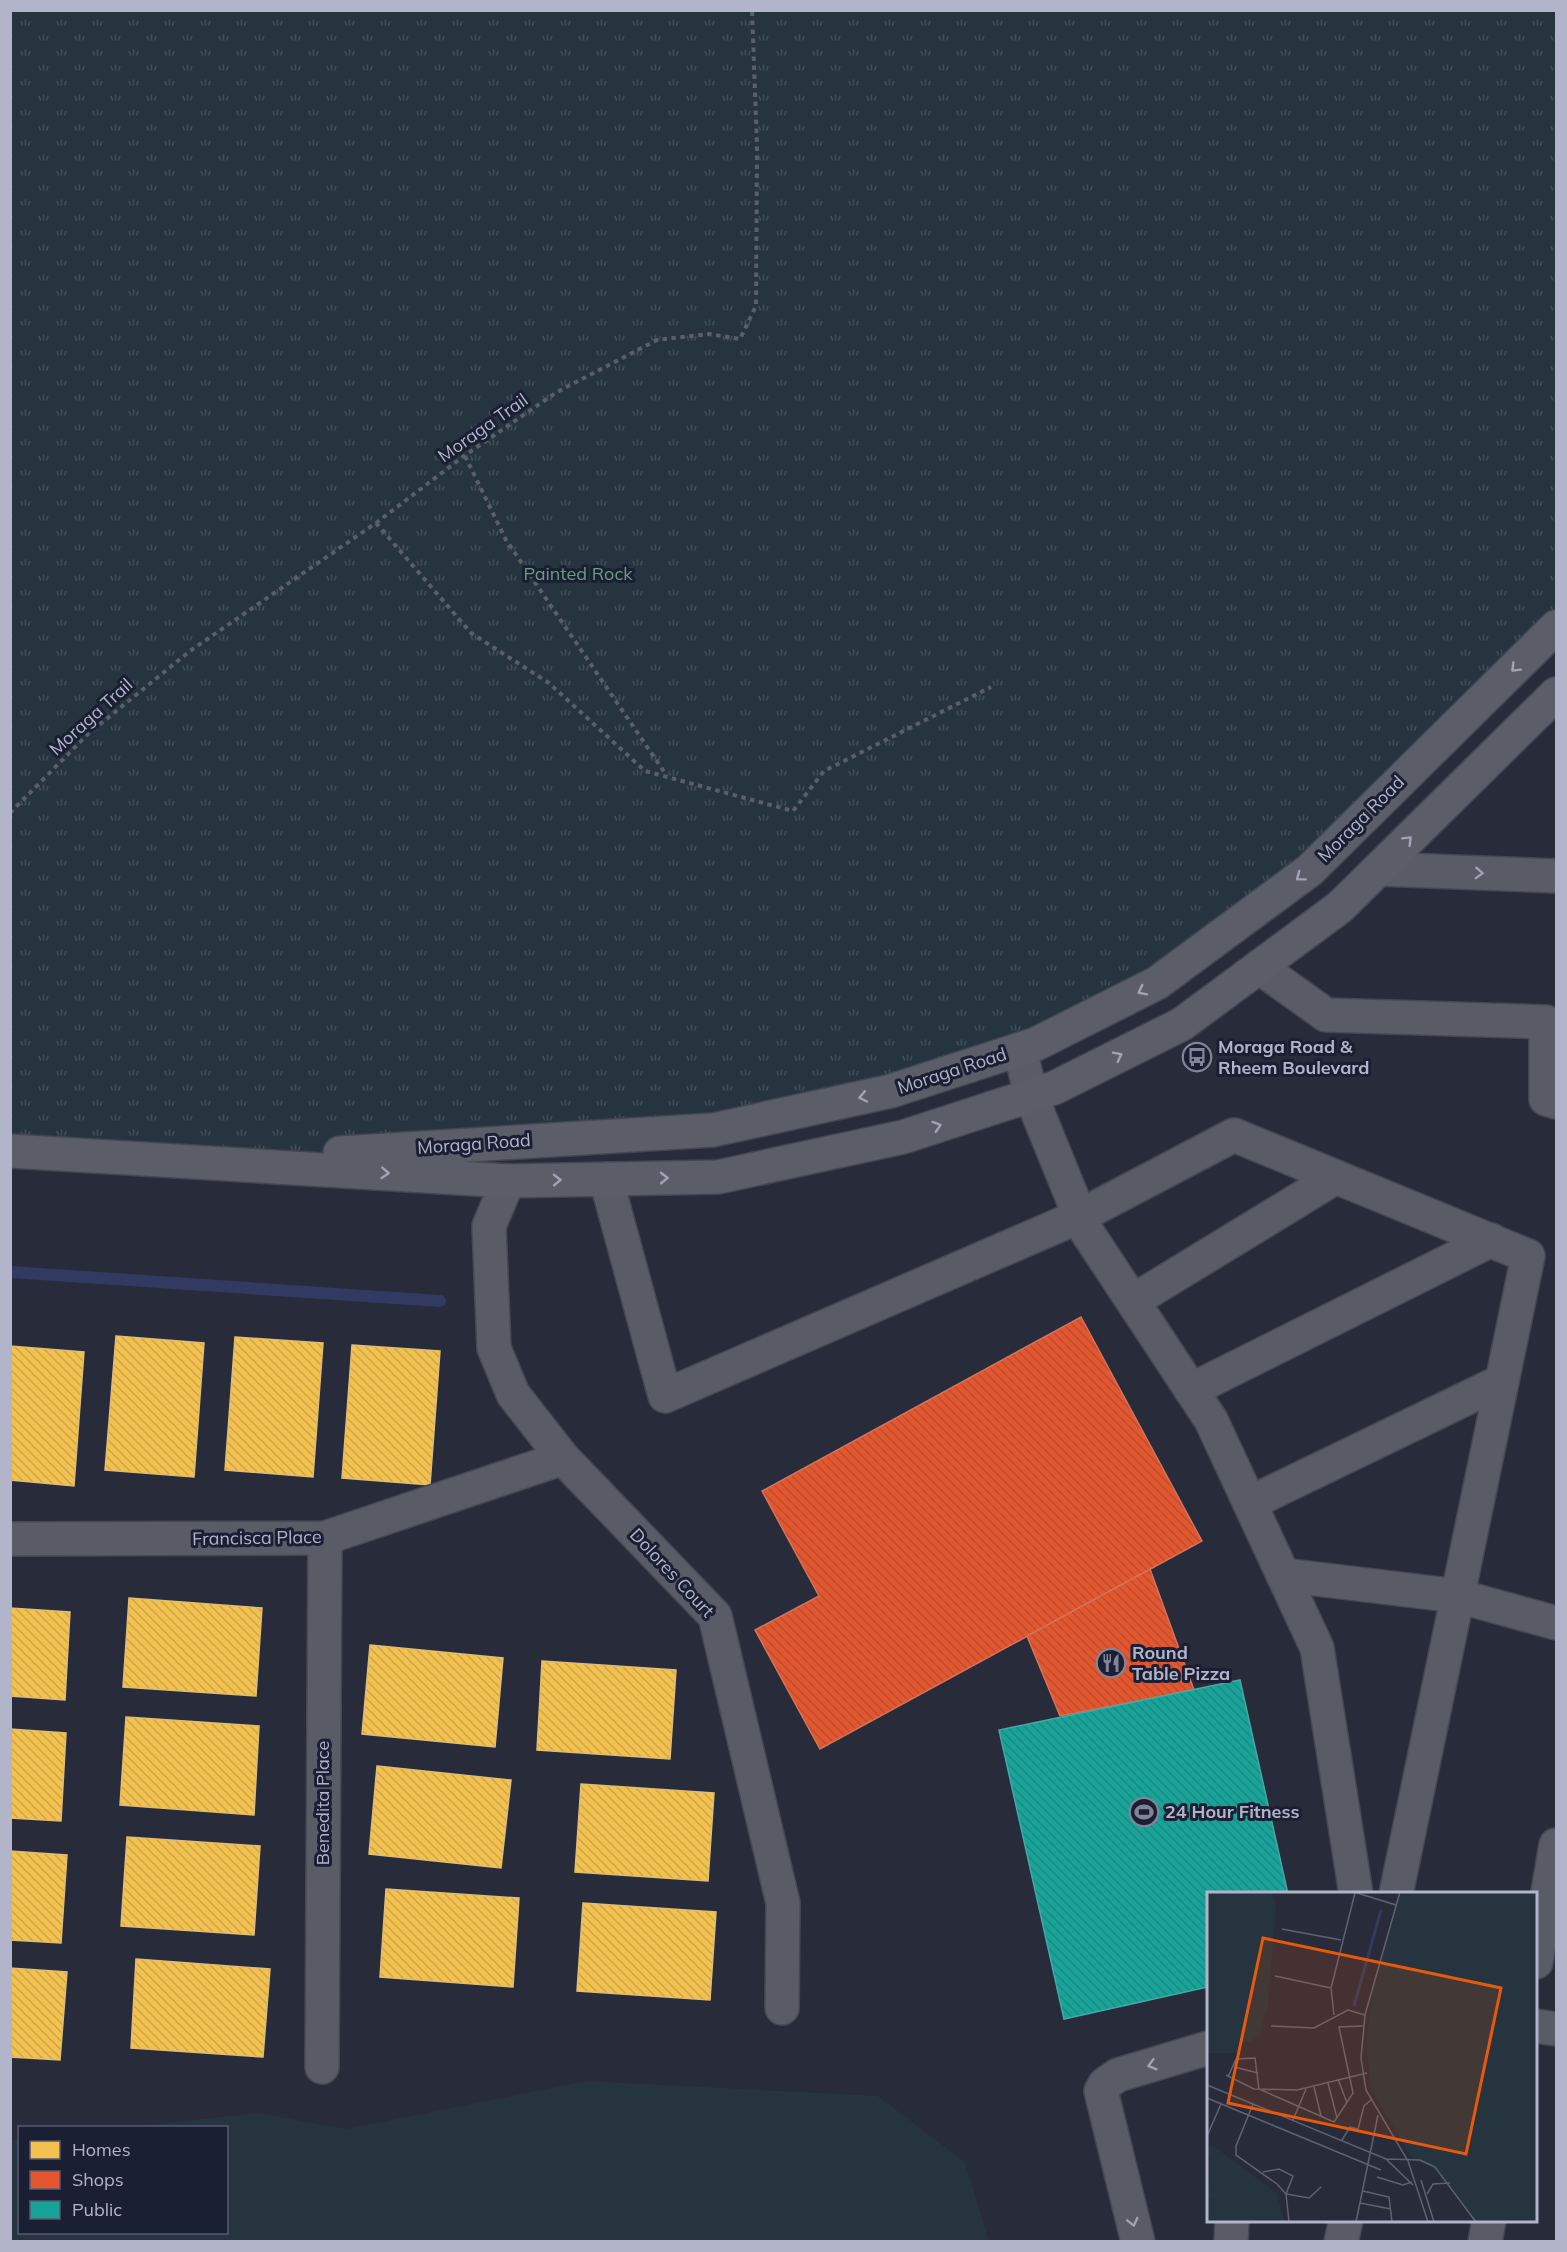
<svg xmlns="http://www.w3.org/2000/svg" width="1567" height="2252" font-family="Mulish,sans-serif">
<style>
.green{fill:#25343f}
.park{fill:url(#park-tufts)}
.homes{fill:url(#homes-back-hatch);stroke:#dfbd73;stroke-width:1.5}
.shops{fill:url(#shops-back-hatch);stroke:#d5735d;stroke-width:1.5}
.public{fill:url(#public-back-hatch);stroke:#46a8a7;stroke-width:1.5}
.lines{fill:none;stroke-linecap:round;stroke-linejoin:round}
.stream{stroke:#323a61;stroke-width:12}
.minor-casing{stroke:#454752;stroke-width:36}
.major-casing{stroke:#434652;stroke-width:36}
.path{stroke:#5b5e68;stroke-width:4;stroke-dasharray:4.5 4.5;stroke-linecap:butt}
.minor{stroke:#595b66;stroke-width:33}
.major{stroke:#5b5d68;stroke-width:33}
.oneway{stroke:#a1a3b6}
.oneway2{stroke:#a0a3b6}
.labels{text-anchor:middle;stroke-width:6;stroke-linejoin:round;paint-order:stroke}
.street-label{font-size:18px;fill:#b2b5ca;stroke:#1b1f34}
.park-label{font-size:18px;fill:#689c81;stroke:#1b1f34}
.poi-label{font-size:18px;font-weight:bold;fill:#b2b5ca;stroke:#1b1f34;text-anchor:start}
.inset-river{fill:none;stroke:#323a61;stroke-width:3}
.inset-road{fill:none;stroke:#5f6273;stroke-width:1.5}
.view{fill:#e8590c;fill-opacity:0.15;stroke:#e8590c;stroke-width:3}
.inset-edge{fill:none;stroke:#b2b5ca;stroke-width:3}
</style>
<defs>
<pattern id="park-tufts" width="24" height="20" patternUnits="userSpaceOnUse" patternTransform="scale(1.5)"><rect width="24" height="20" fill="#25343f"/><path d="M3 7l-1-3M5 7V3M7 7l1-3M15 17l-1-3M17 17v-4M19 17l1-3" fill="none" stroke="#424f59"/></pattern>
<pattern id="homes-back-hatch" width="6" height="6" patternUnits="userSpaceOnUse" patternTransform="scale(1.5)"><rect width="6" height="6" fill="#f2c14e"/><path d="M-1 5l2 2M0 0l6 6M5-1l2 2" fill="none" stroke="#cca54b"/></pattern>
<pattern id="shops-back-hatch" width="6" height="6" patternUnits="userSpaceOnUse" patternTransform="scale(1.5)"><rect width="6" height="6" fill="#e4572e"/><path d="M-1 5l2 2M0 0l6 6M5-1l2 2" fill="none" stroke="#b84f32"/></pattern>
<pattern id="public-back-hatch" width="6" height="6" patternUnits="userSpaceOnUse" patternTransform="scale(1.5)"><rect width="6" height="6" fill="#17a398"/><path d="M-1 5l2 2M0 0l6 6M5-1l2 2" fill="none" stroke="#1e8881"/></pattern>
</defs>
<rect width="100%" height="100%" fill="#282b39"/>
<polygon class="green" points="587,2081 878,2096 965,2162 989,2241 11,2241 11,2140 19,2139 20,2232 226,2232 226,2128 125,2127 258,2113 346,2129"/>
<polygon class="park" points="10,11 1556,11 1556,629 1310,870 1020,1049 713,1130 201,1162 11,1151"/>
<g class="homes">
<polygon points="116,1336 204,1343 194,1477 105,1470"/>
<polygon points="235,1337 323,1343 313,1477 225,1470"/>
<polygon points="352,1345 440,1351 430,1485 342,1478"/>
<polygon points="10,1346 84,1352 74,1486 10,1480"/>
<polygon points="129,1598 262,1608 256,1696 123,1687"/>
<polygon points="10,1608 70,1612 65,1700 10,1696"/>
<polygon points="370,1645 503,1658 495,1747 362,1734"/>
<polygon points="542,1661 676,1670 670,1759 537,1750"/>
<polygon points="126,1717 259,1726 254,1815 120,1805"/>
<polygon points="10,1729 66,1733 61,1821 10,1818"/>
<polygon points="377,1766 511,1780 501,1868 369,1854"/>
<polygon points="581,1784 714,1793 708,1881 575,1872"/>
<polygon points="127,1837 260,1846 254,1935 121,1926"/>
<polygon points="10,1851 67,1855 61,1943 10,1940"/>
<polygon points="386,1889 519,1898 513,1987 380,1977"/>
<polygon points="583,1903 716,1912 710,2000 577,1991"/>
<polygon points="136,1959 270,1969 263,2057 131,2048"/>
<polygon points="10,1968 67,1972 60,2060 10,2057"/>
</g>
<g class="shops">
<polygon points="1081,1317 1202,1541 820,1749 755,1630 819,1596 762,1491"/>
<polygon points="1150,1569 1194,1690 1060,1716 1027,1636"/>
</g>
<polygon class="public" points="1240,1680 1288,1894 1208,1894 1208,1987 1064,2019 999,1730"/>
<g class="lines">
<polyline class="stream" points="10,1272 440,1301"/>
<g class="minor-casing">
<g id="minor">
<polyline points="1379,869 1556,876"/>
<polyline points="1259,967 1326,1015 1546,1022 1546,1099 1556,1102"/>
<polyline points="1020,1049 1031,1096 1085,1229 1211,1420 1317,1648 1356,1894"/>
<polyline points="606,1179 665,1396 1080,1216 1234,1135 1528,1256 1396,1894"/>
<polyline points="508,1181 489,1226 494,1348 513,1394 563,1458 715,1616 783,1903 782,2008"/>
<polyline points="1133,1301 1336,1177"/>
<polyline points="1191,1390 1491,1240"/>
<polyline points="1250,1503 1502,1381"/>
<polyline points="10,1539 325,1538 563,1458"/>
<polyline points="1283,1575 1458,1596 1556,1623"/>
<polyline points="1536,1962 1556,1845"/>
<polyline points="1536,2026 1556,2029"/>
<polyline points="322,2067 325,1538"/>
<polyline points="1138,2242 1101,2091 1105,2084 1118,2075 1208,2048"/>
<polyline points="1231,2242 1232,2220"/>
<polyline points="1341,2242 1346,2220"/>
<polyline points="1485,2242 1489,2220"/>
</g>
</g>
<g class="major-casing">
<g id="major">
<polyline points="10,1151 508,1181 718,1177 903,1137 1054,1088 1182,1024 1340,907 1556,694"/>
<polyline points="340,1153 713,1130 891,1091 1036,1044 1157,983 1310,870 1556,627"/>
</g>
</g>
<g class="path">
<polyline points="465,456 506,540 667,776"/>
<polyline points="376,523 471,633 549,683 645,771 793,811 824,771 991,687"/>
<polyline points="10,813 88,734 190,651 376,523 464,456 557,392 657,340 709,334 740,339 756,306 757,146 752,10"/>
</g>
<use href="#minor" class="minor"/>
<use href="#major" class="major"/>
</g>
<defs><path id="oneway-chevron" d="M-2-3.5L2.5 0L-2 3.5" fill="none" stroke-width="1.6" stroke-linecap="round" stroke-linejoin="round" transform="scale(1.5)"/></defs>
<g class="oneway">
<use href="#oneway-chevron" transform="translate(1515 668) rotate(135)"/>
<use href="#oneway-chevron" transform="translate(1408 840) rotate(-45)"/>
<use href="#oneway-chevron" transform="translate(1300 877) rotate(143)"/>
<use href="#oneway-chevron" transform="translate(1142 991) rotate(153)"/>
<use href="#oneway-chevron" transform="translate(1118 1056) rotate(-27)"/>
<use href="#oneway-chevron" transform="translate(863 1097) rotate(168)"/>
<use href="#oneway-chevron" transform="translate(937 1126) rotate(-18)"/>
<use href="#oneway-chevron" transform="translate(385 1173) rotate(4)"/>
<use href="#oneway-chevron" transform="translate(664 1178) rotate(-1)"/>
<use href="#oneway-chevron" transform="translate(557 1180) rotate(-1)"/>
</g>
<g class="oneway2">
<use href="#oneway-chevron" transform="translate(1479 873) rotate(2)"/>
<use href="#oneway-chevron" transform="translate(1152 2065) rotate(164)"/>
<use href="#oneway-chevron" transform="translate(1133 2222) rotate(76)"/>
</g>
<defs>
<g id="bus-ring" transform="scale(1.5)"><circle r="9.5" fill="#1b1f34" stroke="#828597" stroke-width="1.5"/><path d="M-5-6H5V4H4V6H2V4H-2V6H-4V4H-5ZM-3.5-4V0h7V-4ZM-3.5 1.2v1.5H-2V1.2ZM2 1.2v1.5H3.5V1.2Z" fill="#828597"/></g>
<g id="restaurant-ring" transform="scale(1.5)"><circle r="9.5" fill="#1b1f34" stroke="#828597" stroke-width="1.5"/><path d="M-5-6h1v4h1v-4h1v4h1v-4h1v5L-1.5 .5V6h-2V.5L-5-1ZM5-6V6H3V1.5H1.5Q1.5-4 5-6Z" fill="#828597"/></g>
<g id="stadium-ring" transform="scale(1.5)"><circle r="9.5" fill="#1b1f34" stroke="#828597" stroke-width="1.5"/><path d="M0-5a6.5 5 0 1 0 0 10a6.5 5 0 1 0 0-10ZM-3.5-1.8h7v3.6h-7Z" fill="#828597"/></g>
</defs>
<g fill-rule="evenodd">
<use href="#bus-ring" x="1197" y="1057"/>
<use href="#restaurant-ring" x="1111" y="1663"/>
<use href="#stadium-ring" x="1144" y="1812"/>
</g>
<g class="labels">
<g class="street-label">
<text transform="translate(483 428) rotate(-35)" y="6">Moraga Trail</text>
<text transform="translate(91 717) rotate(-42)" y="6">Moraga Trail</text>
<text transform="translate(1361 819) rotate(-45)" y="6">Moraga Road</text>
<text transform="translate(952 1071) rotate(-18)" y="6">Moraga Road</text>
<text transform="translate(474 1144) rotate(-4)" y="6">Moraga Road</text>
<text transform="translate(257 1538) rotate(-1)" y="6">Francisca Place</text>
<text transform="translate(672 1573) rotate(47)" y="6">Dolores Court</text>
<text transform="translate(323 1803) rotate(-90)" y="6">Benedita Place</text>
</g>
<g class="park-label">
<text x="578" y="580">Painted Rock</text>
</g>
<g class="poi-label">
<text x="1218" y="1053">Moraga Road &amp;<tspan x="1218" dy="21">Rheem Boulevard</tspan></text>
<text x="1132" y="1659">Round<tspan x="1132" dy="21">Table Pizza</tspan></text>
<text x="1165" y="1818">24 Hour Fitness</text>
</g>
</g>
<g transform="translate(1207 1892)">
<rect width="330" height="330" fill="#282b39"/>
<path d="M0 0H65L69 14 61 112 53 142 44 150 31 151 30 161H2L0 155ZM5 253 70 301 77 330H0V306L7 308 19 294 21 284 8 276 3 263 0 267V257Z" fill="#25343f"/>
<path d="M3 263 8 276 21 280V298L11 307 0 306Z" fill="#25343f"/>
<path d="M193 0H330V330H269L233 280 206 268 164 197 159 146 167 91Z" fill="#25343f"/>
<path class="inset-river" d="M147 114 174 18"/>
<path class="inset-road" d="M147 0 189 13M193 0 158 123 154 166 159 198 201 269 221 330M75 37 134 48M68 84 124 96M127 123 124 96 148 1M64 134 107 136 141 118 158 123M27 175 51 181M19 183 47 197 90 198 160 181M21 185 29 167 48 166 52 197 127 230 146 201 132 135 156 134M131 187 140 211M121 191 130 226M0 193 179 267 213 268 228 275 269 330M107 195 114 224M0 206 174 278M46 212 29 254V263L70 292 79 302 82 330M86 228 99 197M0 244 14 212M135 248 143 235 151 237 157 214 164 208M179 267 206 293M56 280 72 277 86 284 79 302 102 306 114 295M170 285 196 293 205 290M214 288 227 330M156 299 182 305 185 330M220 302 226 292 243 291M153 311 184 317M149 330 171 223"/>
<path class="view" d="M56 46 294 96 259 262 21 211Z"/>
<rect width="330" height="330" class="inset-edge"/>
</g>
<rect width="1567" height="2252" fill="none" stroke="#b2b5ca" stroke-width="24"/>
<rect x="18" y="2126" width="210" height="108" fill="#1b1f34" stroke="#575b70" stroke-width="1.5"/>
<rect x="30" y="2141" width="30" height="18" fill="#f2c14e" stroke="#575b70" stroke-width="1.5"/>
<text x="72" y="2156" font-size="18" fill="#b2b5ca">Homes</text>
<rect x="30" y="2171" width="30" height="18" fill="#e4572e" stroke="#575b70" stroke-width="1.5"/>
<text x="72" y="2186" font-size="18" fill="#b2b5ca">Shops</text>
<rect x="30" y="2201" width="30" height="18" fill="#17a398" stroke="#575b70" stroke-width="1.5"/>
<text x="72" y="2216" font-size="18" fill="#b2b5ca">Public</text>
</svg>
